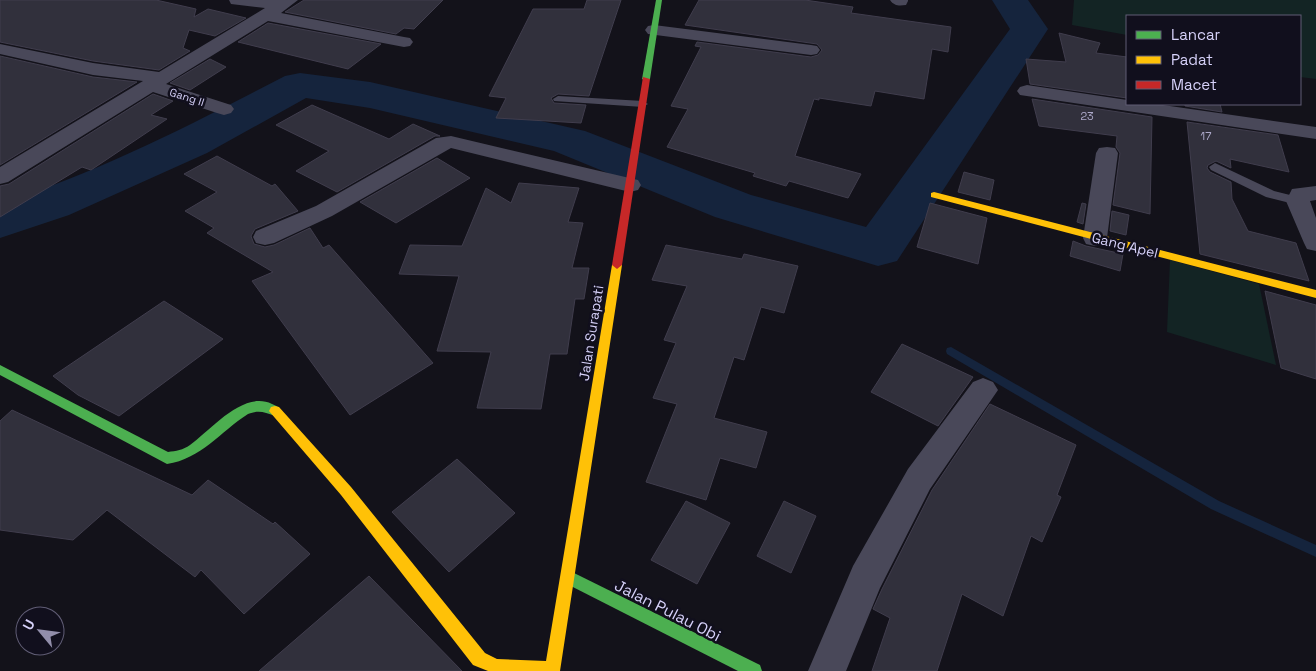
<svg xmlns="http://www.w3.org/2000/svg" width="1316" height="671" font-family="'Space Grotesk',sans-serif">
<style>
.green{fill:#132424}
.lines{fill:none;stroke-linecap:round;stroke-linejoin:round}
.stream{fill:#15243d;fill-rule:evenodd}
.river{fill:#15243d;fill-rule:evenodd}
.building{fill:#31303c;stroke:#403d4d}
.lane{fill:#494859;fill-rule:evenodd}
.street{fill:#494859;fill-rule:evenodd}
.fast{fill:#4caf50;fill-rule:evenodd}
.slow{fill:#ffc107;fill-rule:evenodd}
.jam{fill:#c62828;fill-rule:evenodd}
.labels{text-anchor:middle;stroke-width:5;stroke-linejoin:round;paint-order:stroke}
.far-street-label{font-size:11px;fill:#d6d1f9;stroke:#110f1d}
.number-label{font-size:11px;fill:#ada9ca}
.street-label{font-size:14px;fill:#d6d1f9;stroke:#110f1d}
.near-street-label{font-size:16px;fill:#d6d1f9;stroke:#110f1d}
</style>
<rect width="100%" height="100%" fill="#13121a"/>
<g class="green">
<polygon points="1074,0 1316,0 1316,79 1300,77 1300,16 1127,16 1127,35 1072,25"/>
<polygon points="1170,260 1259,284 1276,365 1167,332"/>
</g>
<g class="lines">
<polygon class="stream" points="951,347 1219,501 1316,545 1316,557 1211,509 947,354 946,351 947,348"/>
<path class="river" d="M992 0H1028L1048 29 897 261 878 266 715 217 554 151 370 108 306 98 207 153 69 215 0 238V204C99 172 193 124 285 76L300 73 370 82 585 131 751 195 866 227 1010 29Z"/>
</g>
<g class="building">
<polygon points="0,0 156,0 196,9 194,17 208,9 246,18 215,36 189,30 183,48 190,51 159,70 93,61 0,42"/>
<polygon points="304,0 443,0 414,29 404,28 396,34 285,12"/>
<polygon points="587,0 621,0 589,96 558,94 551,98 554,103 586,105 581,123 496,118 506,98 489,96 533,9 584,9"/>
<polygon points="699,0 805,0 853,7 851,13 951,27 948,52 932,49 924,99 875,91 871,106 819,98 819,100 814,99 795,156 861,174 848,198 789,181 786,186 753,176 755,173 667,147 688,109 671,106 701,47 695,46 697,42 811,57 818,55 822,50 817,44 685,25"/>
<polygon points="268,23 381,44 348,69 238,42"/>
<polygon points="1059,33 1100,43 1096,53 1127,57 1127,98 1030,84 1026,59 1066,62"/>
<polygon points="0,56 93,77 137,82 0,165"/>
<polygon points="210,59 226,67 190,90 170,83"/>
<polygon points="153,94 173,101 151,115 167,119 91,170 82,167 0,217 0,186 9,184"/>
<polygon points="1032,99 1152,117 1150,214 1113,205 1120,153 1116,147 1117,136 1039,126"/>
<polygon points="1185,104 1220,104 1222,112 1185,106"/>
<polygon points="312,105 389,139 413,124 440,136 435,136 337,192 296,171 329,151 276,125"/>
<polygon points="1187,122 1278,135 1289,172 1230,159 1231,168 1216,161 1208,165 1207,168 1210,172 1231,182 1232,199 1248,231 1296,243 1309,281 1200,254"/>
<polygon points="217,156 272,186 275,184 298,211 255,229 251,236 254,244 265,247 274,245 310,228 323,248 329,245 433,363 350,415 252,281 273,272 207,233 214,228 185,211 217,192 184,174"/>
<polygon points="437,158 470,178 396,223 360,202"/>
<polygon points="964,172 994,180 990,200 958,192"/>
<polygon points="519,183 579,188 568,222 583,223 572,268 589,268 584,299 575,299 567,354 550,354 541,409 477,408 491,352 437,351 459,276 399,274 410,245 462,246 486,188 511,203"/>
<polygon points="930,203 987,218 978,264 917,247"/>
<polygon points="1082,203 1086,204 1083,224 1077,222"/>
<polygon points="1112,211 1129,215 1126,235 1110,231"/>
<polygon points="1073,241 1086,246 1123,254 1120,271 1070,256"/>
<polygon points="666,245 742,259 744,254 798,266 784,313 761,307 744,360 734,357 714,418 767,432 756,468 720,458 706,500 646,482 677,404 653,398 676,343 664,340 687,286 652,280"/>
<polygon points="1265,291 1316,305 1316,379 1281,368"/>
<polygon points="164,301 223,339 119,416 78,395 53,376"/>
<polygon points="902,344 973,377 938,426 871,392"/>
<polygon points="990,404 1076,445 1057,495 1061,497 1042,542 1031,536 1003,616 962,594 937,671 872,671 890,618 873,609 882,589 932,490"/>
<polygon points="12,410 192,495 208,480 273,524 275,522 310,554 244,614 201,570 195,577 107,510 73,540 0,530 0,421"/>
<polygon points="457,459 515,513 449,572 392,512"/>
<polygon points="686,501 730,523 697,584 651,560"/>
<polygon points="784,501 816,516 791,573 757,556"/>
<polygon points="369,576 462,671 259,671"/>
</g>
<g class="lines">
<g class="lane">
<polygon points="558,96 643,101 648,104 643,107 554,101 553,99"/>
<polygon points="1215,163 1274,191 1302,198 1304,201 1298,205 1266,197 1211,170 1209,167"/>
</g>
<g class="street">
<polygon points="229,0 298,0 281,13 404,37 410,38 413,42 410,46 404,47 268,21 166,84 231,105 234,109 231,113 224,115 217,113 153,92 8,182 0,184 0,167 143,81 93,75 0,54 0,44 93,63 159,72 265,8 231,4"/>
<path d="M890 0H908V1L906 5C899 6 894 6 890 0Z"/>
<polygon points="654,25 811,45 817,46 820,50 817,54 811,55 648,34 645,30 648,26"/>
<polygon points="1027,85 1127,100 1127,104 1156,104 1316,127 1316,139 1020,95 1017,91 1020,87"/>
<polygon points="451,136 638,180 641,185 638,190 630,192 451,148 332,216 274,243 265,245 256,243 253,237 256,231 316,206 436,138"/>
<polygon points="1107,147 1115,148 1118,153 1107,238 1104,244 1095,246 1086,244 1083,238 1096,153 1099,148"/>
<polygon points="1316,186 1316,200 1310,201 1316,218 1316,251 1307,249 1304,243 1286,201 1292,189"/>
<polygon points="983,378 993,382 998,390 930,489 880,588 846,671 808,671 853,566 908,469 973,382"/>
</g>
<g class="fast">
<polygon points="656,0 662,0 650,79 646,81 642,79"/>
<path d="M0 365 168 452C176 451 183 450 190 445 211 430 243 390 272 404 277 406 279 407 281 411L279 415 275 416C264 412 259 410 248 414 220 432 201 459 167 464L0 375Z"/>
<polygon points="568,570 760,665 762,671 738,671 563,582 561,577 563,572"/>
</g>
<g class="slow">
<polygon points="934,192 1316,290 1316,298 931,197 931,193"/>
<polygon points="617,261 622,265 560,671 488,671 473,665 341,495 269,411 271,407 275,406 279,407 351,487 485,653 497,659 546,661 612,265"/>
</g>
<polygon class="jam" points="643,77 650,79 622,265 617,269 612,265"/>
</g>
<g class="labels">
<g class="far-street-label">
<text transform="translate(187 97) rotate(18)" y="4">Gang II</text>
</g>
<g class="number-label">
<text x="1087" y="120">23</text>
<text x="1206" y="140">17</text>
</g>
<g class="street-label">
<text transform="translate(1125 245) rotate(14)" y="5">Gang Apel</text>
<text transform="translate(591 333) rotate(-81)" y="5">Jalan Surapati</text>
</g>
<g class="near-street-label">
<text transform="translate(668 610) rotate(27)" y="6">Jalan Pulau Obi</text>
</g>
</g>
<rect x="1126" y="15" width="175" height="90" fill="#110f1d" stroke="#605d75"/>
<rect x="1136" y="31" width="25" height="8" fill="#4caf50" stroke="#605d75"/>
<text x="1171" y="40" font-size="15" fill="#d6d1f9">Lancar</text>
<rect x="1136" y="56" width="25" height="8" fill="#ffc107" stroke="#605d75"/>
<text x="1171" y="65" font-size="15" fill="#d6d1f9">Padat</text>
<rect x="1136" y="81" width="25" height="8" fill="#c62828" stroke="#605d75"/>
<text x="1171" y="90" font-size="15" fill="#d6d1f9">Macet</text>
<g transform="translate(40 631) rotate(299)"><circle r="24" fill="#110f1d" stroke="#605d75"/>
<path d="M0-4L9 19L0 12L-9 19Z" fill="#928eab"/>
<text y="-8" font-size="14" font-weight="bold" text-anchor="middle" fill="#d6d1f9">U</text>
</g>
</svg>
